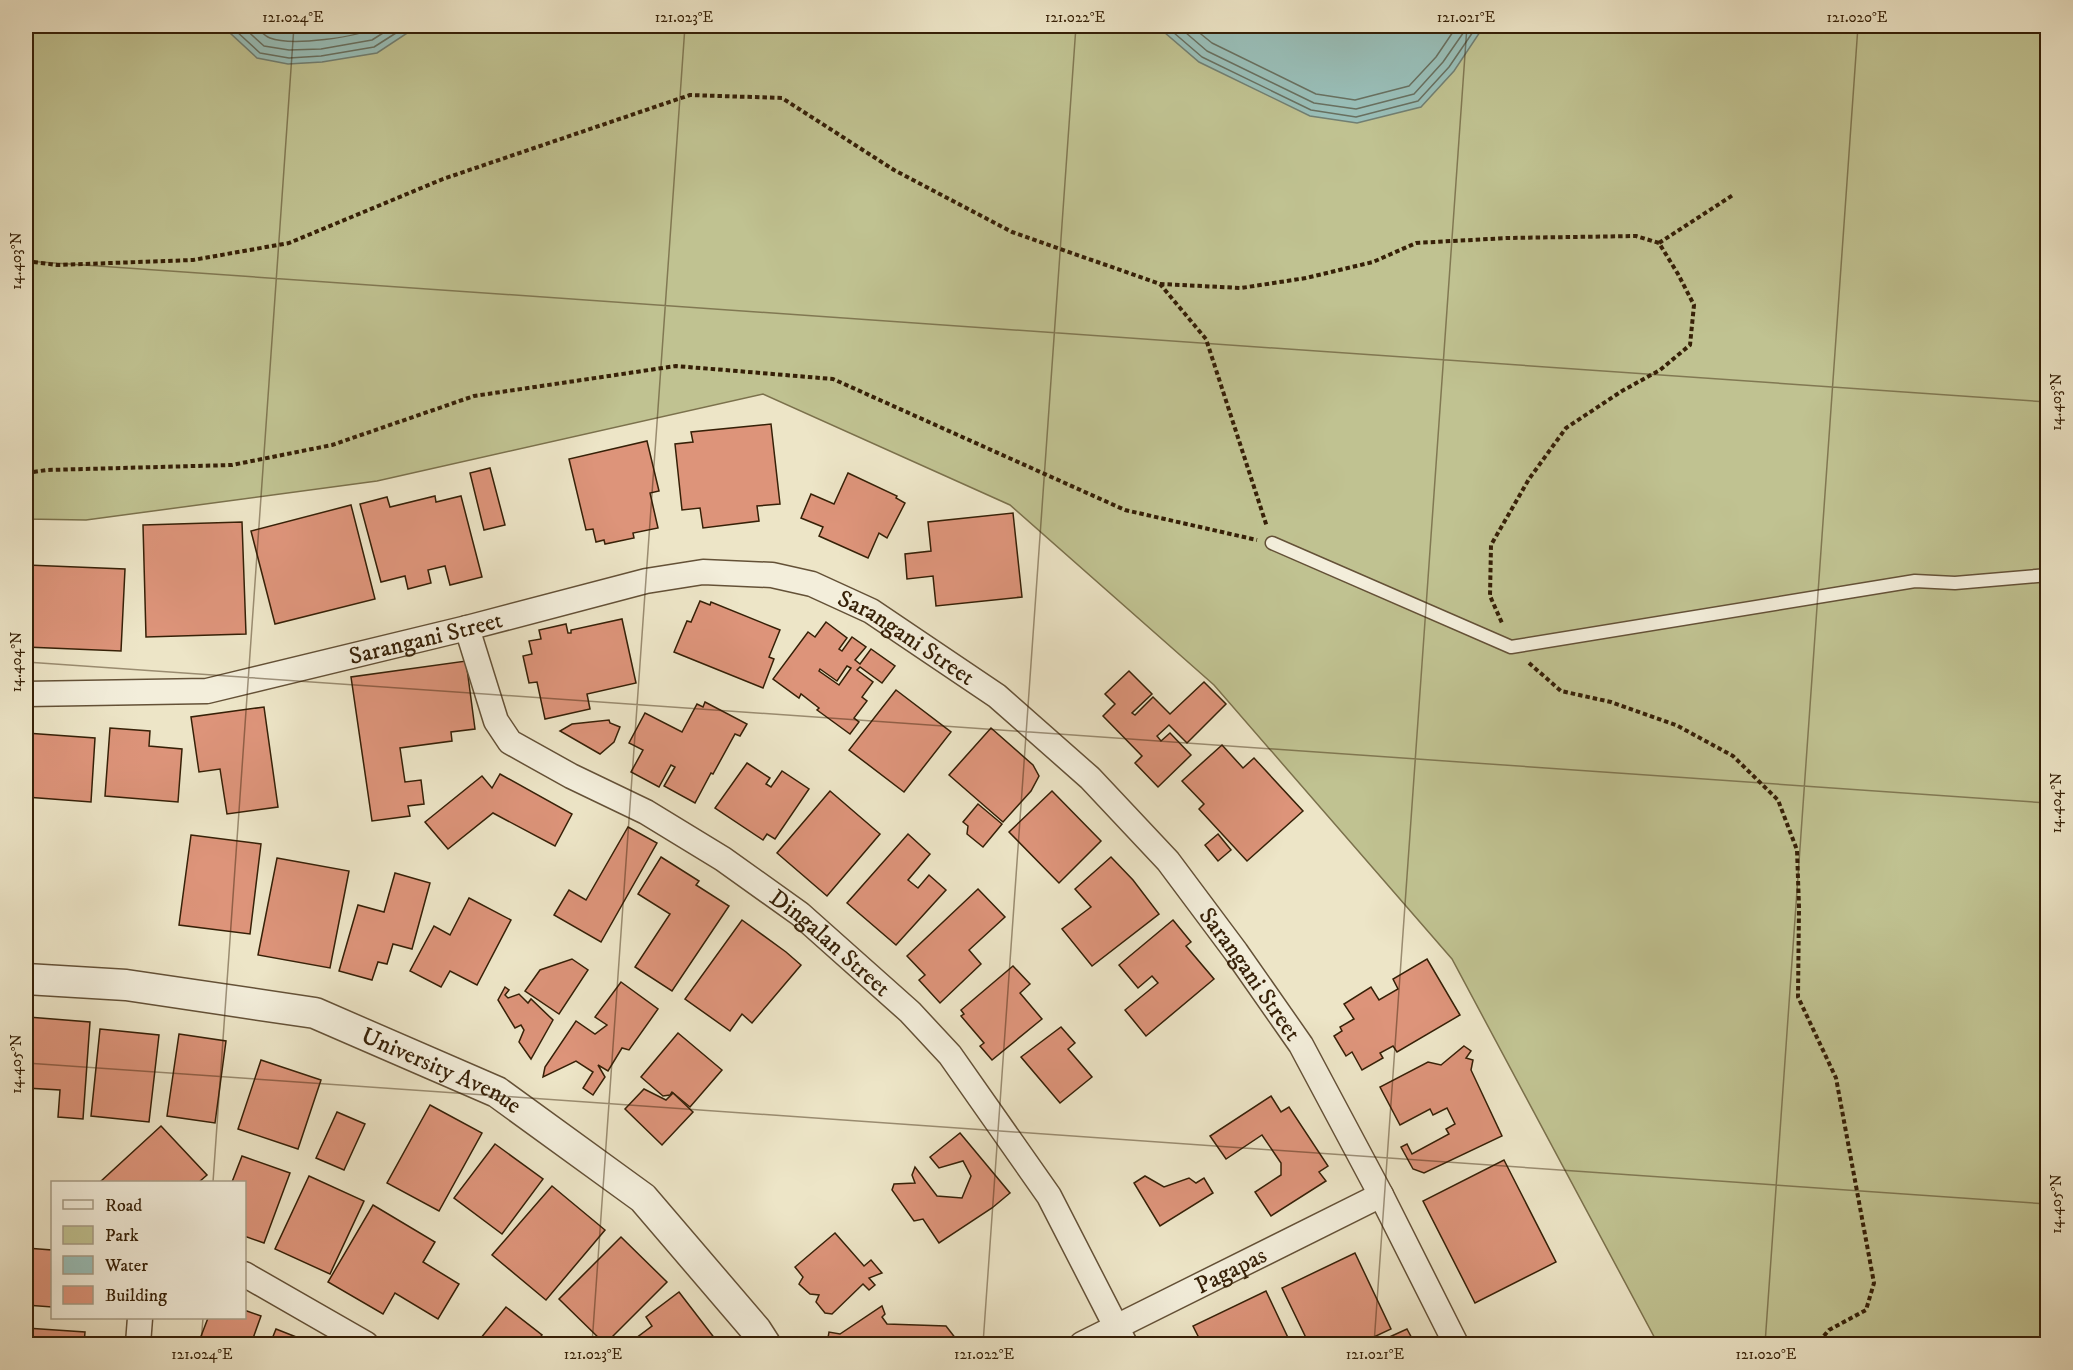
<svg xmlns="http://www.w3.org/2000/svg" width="2073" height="1370" font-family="'IM FELL DW Pica',serif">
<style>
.green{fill:#c0c291;stroke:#7b714c;stroke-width:1.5}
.water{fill:#99bfb9;stroke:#717f72;stroke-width:1.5}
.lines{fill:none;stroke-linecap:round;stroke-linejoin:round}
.shore{stroke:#687060;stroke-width:1.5}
.building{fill:#dd947a;stroke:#362007;stroke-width:1.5;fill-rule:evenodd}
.service-casing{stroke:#645137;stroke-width:15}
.minor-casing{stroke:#645137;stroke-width:27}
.tertiary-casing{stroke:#645137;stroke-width:33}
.path{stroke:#362007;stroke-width:4;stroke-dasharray:4.5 3;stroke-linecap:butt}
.service{stroke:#f3eedb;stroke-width:12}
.minor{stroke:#f3eedb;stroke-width:24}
.tertiary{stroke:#f3eedb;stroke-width:30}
.ticks{fill:none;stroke:#362007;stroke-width:1.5;stroke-opacity:0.45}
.labels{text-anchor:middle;stroke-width:4.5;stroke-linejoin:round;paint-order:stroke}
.street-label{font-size:24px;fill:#362007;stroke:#f3eedb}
.neatline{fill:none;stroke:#362007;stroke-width:2}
.ticks-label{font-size:15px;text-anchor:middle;fill:#362007}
</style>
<rect width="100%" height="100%" fill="#ede5c7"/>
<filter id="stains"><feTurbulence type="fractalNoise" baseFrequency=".00333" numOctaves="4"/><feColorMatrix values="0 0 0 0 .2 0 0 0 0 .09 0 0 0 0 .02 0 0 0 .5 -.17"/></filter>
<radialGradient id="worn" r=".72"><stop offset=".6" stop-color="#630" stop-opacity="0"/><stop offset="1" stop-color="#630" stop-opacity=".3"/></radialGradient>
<polygon class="green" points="26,26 2047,26 2047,1344 1658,1344 1452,959 1214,685 1010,505 763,394 377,481 86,520 26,519"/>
<g class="water">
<polygon points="228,26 418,26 377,53 322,62 288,64 257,58 229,32"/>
<polygon points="1157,26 1484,26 1454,71 1421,107 1357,123 1310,116 1199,62"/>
</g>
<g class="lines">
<g class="shore">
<polyline points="234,26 235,30 260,53 289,58 321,56 374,47 407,26"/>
<polyline points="242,26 264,46 289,50 321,49 372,40 394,26"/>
<path d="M255 26C259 29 264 36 270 38 291 46 359 38 377 26"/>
<polyline points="1166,26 1202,57 1311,110 1356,117 1418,101 1449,67 1477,26"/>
<polyline points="1178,26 1207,51 1314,103 1356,109 1414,94 1443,62 1468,26"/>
<polyline points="1191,26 1212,43 1316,94 1355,100 1409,86 1436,57 1457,26"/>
</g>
</g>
<g class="building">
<polygon points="771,424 780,504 757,506 759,521 703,528 700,508 682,510 675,444 693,442 691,432"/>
<polygon points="647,441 659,491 650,493 658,528 633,533 634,538 605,544 604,540 596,542 593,529 586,530 569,459"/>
<polygon points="490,468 505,525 484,530 470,473"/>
<polygon points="848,473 897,496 896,498 905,503 887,538 879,533 868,558 819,536 823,527 801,518 811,494 834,504"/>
<polygon points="435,496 436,502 461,496 482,577 450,585 445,566 428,570 431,583 408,589 405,576 381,582 360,504 387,497 390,507"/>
<polygon points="351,505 375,599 275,624 251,531"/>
<polygon points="1013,513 1022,597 936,606 933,576 907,579 905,554 931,551 928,522"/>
<polygon points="242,522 246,634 146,637 143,525"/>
<polygon points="27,565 125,569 121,651 26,647"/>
<polygon points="700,601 710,605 711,602 780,630 769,657 774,659 763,688 674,652 687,621 691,622"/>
<polygon points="622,619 636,683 587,694 590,709 545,719 537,682 529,683 523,656 532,654 529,641 541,639 539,630 566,624 568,633 571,633 571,630"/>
<path d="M826 622 847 638 839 649 842 651 852 637 866 647 855 660 860 664 871 649 895 666 882 683 860 667 857 670 873 682 862 697 867 701 854 718 859 722 850 734 817 710 819 708 801 694 799 698 773 679 808 632 815 637ZM847 666 851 668 839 685 819 671 820 669 837 681Z"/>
<polygon points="466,661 475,729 451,732 452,741 400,748 405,782 421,780 424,804 408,806 410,816 372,821 351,677"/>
<polygon points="1129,671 1152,694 1132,713 1135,715 1153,697 1170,714 1204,682 1226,704 1187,743 1169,725 1157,736 1161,741 1170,733 1191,755 1158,787 1135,763 1142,756 1103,716 1115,704 1105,694"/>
<polygon points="896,690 951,732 904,792 849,750"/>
<polygon points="705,702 747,724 740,736 735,734 713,774 711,773 695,803 664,786 675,767 671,765 659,787 631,772 643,750 629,743 645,713 682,732 697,704 703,707"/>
<polygon points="264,707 278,807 227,814 220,769 199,772 191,717"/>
<polygon points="609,720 610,723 620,727 614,742 600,754 560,731 572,724"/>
<polygon points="110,728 150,731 149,746 182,749 178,802 105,796"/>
<polygon points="991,728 1033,765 1039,776 1031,791 1003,822 949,775"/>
<polygon points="26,733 95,738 91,802 26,797"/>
<polygon points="1222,745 1243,768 1254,758 1303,811 1247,861 1199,809 1204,804 1182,781"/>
<polygon points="747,763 770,778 766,784 771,787 782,771 809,789 775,839 767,834 763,840 715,808"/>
<polygon points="500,774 572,814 555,846 493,813 448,849 425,822 482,776 492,788"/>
<polygon points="830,791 880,834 827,896 777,853"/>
<polygon points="1052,791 1101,841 1059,883 1009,832"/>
<polygon points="978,804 1002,824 983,847 967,834 968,826 963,822"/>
<polygon points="628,827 657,843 601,942 554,915 569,890 586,900"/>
<polygon points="908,834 930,854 908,880 918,888 929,875 946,890 896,945 847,903"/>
<polygon points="1218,834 1231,850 1218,861 1205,845"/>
<polygon points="191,835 261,844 250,934 179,925"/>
<polygon points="661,857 699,881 696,885 729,906 672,991 635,967 670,914 638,894"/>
<polygon points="1111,857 1133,880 1159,914 1092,966 1062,929 1091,907 1075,889"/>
<polygon points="277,858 349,871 330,968 258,955"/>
<polygon points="395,873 430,883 412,949 393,944 387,964 378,962 372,980 339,971 358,905 384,912"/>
<polygon points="978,889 1005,917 969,950 981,964 940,1003 919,980 925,975 907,956"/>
<polygon points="469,898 511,920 477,985 450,971 441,987 410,971 434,926 450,935"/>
<polygon points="742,920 786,952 801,965 752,1023 742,1014 730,1031 685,999"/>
<polygon points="1173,920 1191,942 1186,946 1214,979 1146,1036 1125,1010 1158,983 1152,976 1138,988 1119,965"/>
<polygon points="572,959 588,970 559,1014 525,991 540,970"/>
<polygon points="1427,959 1460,1015 1397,1052 1393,1046 1380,1053 1383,1058 1362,1070 1352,1052 1346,1056 1334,1036 1342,1031 1340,1027 1354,1019 1344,1004 1371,987 1379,1000 1398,989 1393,979"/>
<polygon points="1013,966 1030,984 1020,993 1042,1019 992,1060 980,1046 984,1043 961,1016 964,1014 961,1010"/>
<polygon points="621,982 658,1009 629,1050 622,1048 608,1071 598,1065 605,1077 593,1095 583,1088 593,1072 576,1061 543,1077 545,1067 576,1021 595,1034 607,1025 595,1017"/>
<polygon points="505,987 509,990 505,995 508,998 519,994 528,1003 531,999 553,1020 531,1059 519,1042 524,1030 521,1025 515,1028 498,1000"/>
<polygon points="28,1017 90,1022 83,1119 58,1117 60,1090 26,1088"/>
<polygon points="1061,1027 1075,1043 1068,1049 1092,1077 1060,1103 1021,1057"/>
<polygon points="100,1029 159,1035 149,1122 91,1116"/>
<polygon points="678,1033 722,1070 690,1107 672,1092 670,1095 663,1096 641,1077"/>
<polygon points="179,1034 226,1041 215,1123 167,1116"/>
<polygon points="1464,1046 1471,1051 1466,1058 1473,1060 1471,1070 1502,1136 1424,1173 1413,1169 1401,1147 1407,1144 1412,1154 1449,1134 1446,1129 1455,1124 1447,1108 1433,1115 1430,1109 1400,1125 1380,1087 1428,1062 1441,1065"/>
<polygon points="261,1060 321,1080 298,1149 238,1129"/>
<polygon points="644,1089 666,1100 673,1093 693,1112 662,1145 625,1109"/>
<polygon points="1271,1096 1281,1112 1289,1107 1328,1166 1319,1172 1326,1181 1271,1216 1255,1192 1281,1175 1281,1163 1262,1135 1226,1159 1210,1136"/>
<polygon points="430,1105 482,1133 439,1211 387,1183"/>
<polygon points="337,1112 365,1124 344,1170 316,1158"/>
<polygon points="161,1126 207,1175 199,1182 100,1182"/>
<polygon points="960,1133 1010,1193 992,1208 939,1243 923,1219 914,1221 892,1190 894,1184 915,1183 912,1175 915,1167 937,1196 962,1198 971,1176 963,1161 939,1168 930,1157"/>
<polygon points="495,1144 543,1179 502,1234 454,1198"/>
<polygon points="242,1156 290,1173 264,1243 244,1236 244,1182 232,1182"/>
<polygon points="1504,1160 1556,1262 1475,1303 1423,1201"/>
<polygon points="309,1176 364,1201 330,1274 275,1249"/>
<polygon points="1145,1176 1164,1187 1189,1178 1196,1183 1204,1178 1213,1193 1160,1226 1134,1183"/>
<polygon points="552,1186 605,1230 546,1300 492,1255"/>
<polygon points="373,1205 435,1242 423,1262 459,1284 438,1319 395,1293 383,1314 328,1282"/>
<polygon points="835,1233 864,1266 871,1260 882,1273 869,1278 875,1285 869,1290 863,1284 832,1314 825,1313 816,1302 819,1295 810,1294 799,1284 803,1277 795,1267"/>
<polygon points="621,1237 667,1282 605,1344 559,1299"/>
<polygon points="26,1248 52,1250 52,1307 26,1305"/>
<polygon points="1355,1253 1391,1329 1359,1344 1309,1344 1282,1288"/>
<polygon points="1266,1291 1291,1344 1202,1344 1193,1326"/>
<polygon points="679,1292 719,1344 628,1344 652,1326 646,1317"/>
<polygon points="882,1306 885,1314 882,1317 887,1324 946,1326 960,1344 827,1344 829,1332 840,1334"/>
<polygon points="506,1307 542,1335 535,1344 476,1344"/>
<polygon points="244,1310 261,1316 251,1344 198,1344 208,1318 244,1318"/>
<polygon points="26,1328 85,1332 84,1344 26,1344"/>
<polygon points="276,1329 314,1344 270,1344"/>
<polygon points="1407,1329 1415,1344 1374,1344"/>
</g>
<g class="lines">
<g class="service-casing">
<polyline id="service" points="1272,543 1511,647 1915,581 1955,583 2048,575"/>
</g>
<g class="minor-casing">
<g id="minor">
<path id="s1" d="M467 628 496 721 510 742 571 776 646 812 723 859 800 914 910 1012 950 1055 1049 1196 1125 1344"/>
<path id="s2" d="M26 694 207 691 467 628 646 581 703 572 772 575 812 584 871 611 997 696 1090 778 1168 861 1236 952 1301 1045 1381 1195 1456 1344"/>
<polyline points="244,1274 366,1344"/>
<polyline points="138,1344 140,1318"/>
<path id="s3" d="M1082 1344 1381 1195"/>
</g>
</g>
<g class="tertiary-casing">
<g id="tertiary">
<path id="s4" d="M26 979 126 985 315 1013 497 1092 643 1198 756 1330 765 1344"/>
</g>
</g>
<g class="path">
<polyline points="1659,243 1733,195"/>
<polyline points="26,261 57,265 193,260 289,243 443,179 690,95 782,98 894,170 1012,232 1160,284 1206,339 1267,527"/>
<polyline points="1160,284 1241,288 1306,278 1373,262 1416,243 1507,238 1636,236 1659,243 1678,274 1694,305 1690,345 1660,370 1622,391 1566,428 1529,479 1491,545 1490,596 1502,623"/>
<polyline points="26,473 47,470 232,465 332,445 474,396 676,366 833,379 1125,510 1257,540"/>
<polyline points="1529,663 1561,691 1611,702 1676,725 1733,756 1778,800 1797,850 1799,907 1798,997 1836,1078 1874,1283 1866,1310 1829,1330 1817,1344"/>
</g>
<use href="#service" class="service"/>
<use href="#minor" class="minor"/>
<use href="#tertiary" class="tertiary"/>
</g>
<path class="ticks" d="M26 261 2048 402M26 662 2048 803M26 1063 2048 1204M213 1182 294 26M201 1344 203 1318M592 1344 685 26M983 1344 1076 26M1374 1344 1467 26M1765 1344 1858 26"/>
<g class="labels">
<g class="street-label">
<text dy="8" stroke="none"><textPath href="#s2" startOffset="406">Sarangani Street</textPath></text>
<text dy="8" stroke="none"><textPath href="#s2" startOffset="910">Sarangani Street</textPath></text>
<text dy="8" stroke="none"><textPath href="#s1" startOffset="502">Dingalan Street</textPath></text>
<text dy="8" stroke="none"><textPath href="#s2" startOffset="1396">Sarangani Street</textPath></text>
<text dy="8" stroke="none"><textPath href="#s4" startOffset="430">University Avenue</textPath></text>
<text dy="8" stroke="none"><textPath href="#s3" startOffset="166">Pagapas</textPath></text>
</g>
</g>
<rect width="2073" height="1370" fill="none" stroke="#ede5c7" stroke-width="66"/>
<rect x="51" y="1181" width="195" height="138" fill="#f3eedb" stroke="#a79c86" stroke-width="1.5"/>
<rect x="63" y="1200" width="30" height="9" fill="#f3eedb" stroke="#a79c86" stroke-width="1.5"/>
<text x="105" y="1211" font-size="18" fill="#362007">Road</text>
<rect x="63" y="1226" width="30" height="18" fill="#c0c291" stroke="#a79c86" stroke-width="1.5"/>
<text x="105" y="1241" font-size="18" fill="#362007">Park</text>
<rect x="63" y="1256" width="30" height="18" fill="#99bfb9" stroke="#a79c86" stroke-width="1.5"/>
<text x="105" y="1271" font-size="18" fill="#362007">Water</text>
<rect x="63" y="1286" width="30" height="18" fill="#dd947a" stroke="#a79c86" stroke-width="1.5"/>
<text x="105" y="1301" font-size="18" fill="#362007">Building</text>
<rect x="33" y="33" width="2007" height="1304" class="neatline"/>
<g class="ticks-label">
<text x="293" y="22">121.024°E</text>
<text x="684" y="22">121.023°E</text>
<text x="1075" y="22">121.022°E</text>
<text x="1466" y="22">121.021°E</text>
<text x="1857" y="22">121.020°E</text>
<text transform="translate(16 261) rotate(-90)" y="5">14.403°N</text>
<text transform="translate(2056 402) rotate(-90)" y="5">14.403°N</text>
<text transform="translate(16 662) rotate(-90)" y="5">14.404°N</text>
<text transform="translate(2056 803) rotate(-90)" y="5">14.404°N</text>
<text transform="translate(16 1064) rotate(-90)" y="5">14.405°N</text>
<text transform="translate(2056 1204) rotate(-90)" y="5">14.405°N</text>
<text x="202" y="1359">121.024°E</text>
<text x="593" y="1359">121.023°E</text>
<text x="984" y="1359">121.022°E</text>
<text x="1375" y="1359">121.021°E</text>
<text x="1766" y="1359">121.020°E</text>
</g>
<rect width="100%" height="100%" filter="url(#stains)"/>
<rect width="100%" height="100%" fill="url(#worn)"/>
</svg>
